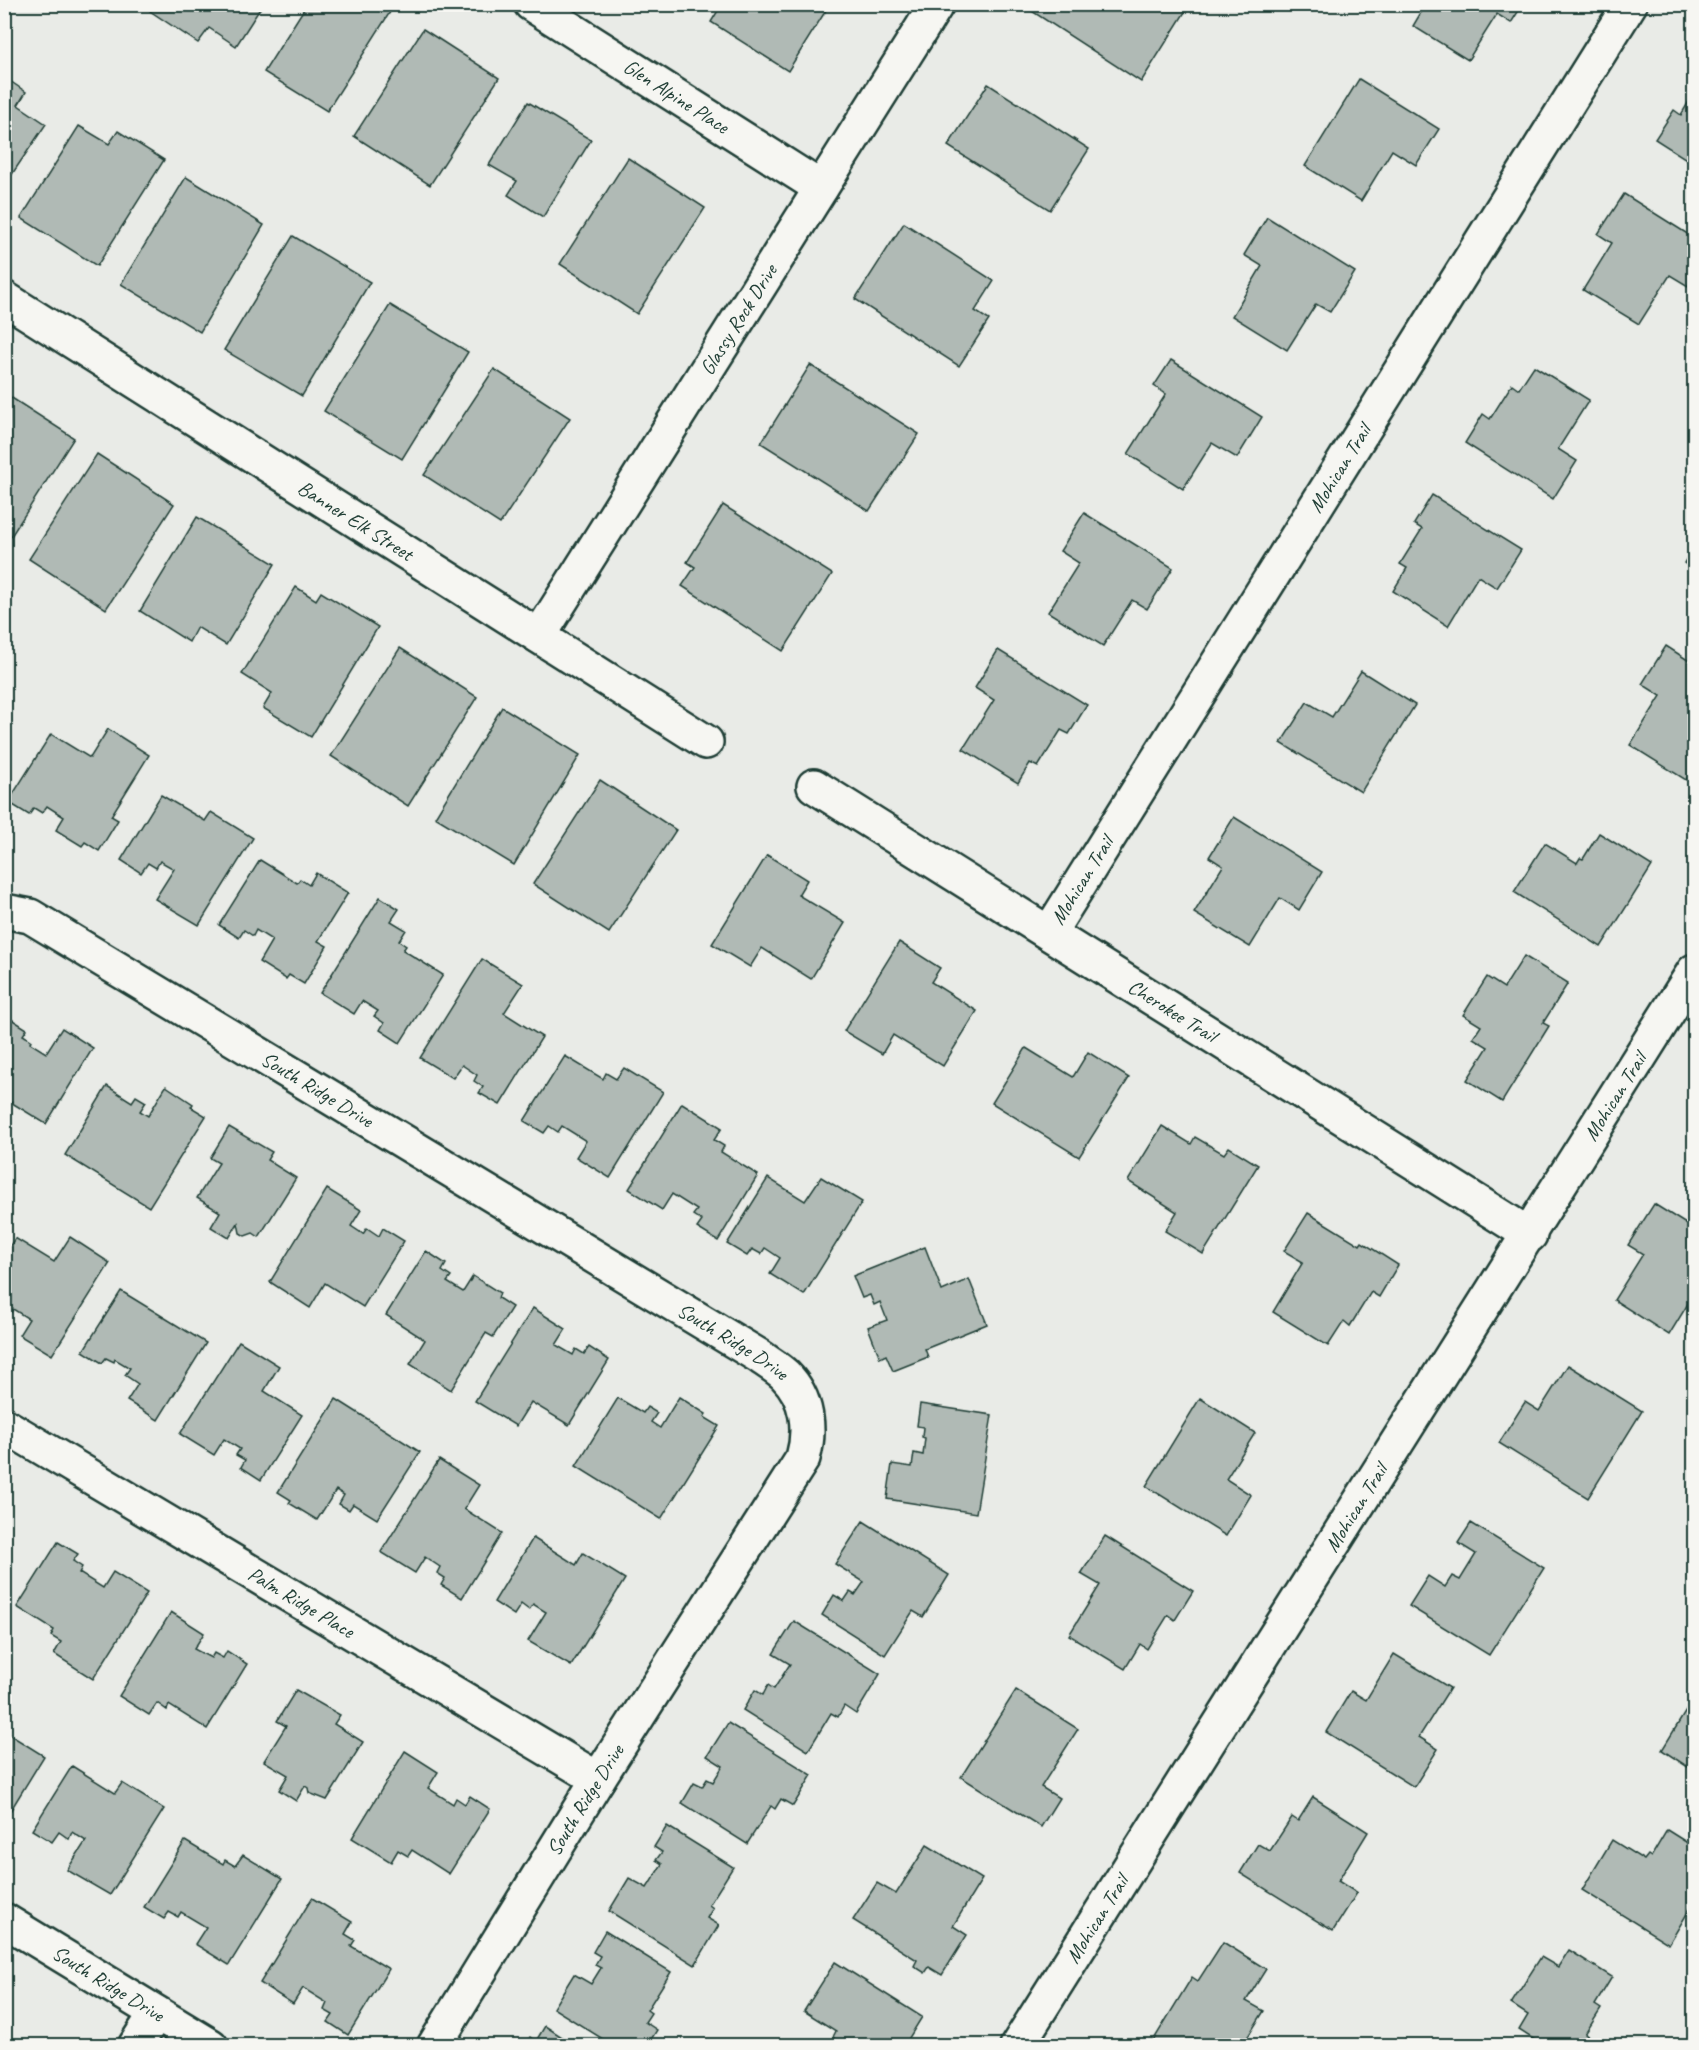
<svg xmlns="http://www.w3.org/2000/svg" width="1699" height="2050" font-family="Caveat,sans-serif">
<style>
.building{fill:#b0bab5;stroke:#1f3d34;stroke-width:1.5}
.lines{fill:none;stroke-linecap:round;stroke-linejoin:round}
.minor-casing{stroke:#1f3d34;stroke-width:38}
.minor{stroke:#f6f6f2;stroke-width:33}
.labels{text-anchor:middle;stroke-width:5;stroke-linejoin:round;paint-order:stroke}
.street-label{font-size:21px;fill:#1f3d34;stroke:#f6f6f2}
</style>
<rect width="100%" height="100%" fill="#e9ebe7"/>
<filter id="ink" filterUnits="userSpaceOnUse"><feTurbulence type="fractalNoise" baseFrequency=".0167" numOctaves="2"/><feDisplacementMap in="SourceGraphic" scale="12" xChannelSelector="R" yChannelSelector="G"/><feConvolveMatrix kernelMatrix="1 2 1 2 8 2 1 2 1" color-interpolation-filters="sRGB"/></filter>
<g filter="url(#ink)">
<g class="building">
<polygon points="154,4 263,4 236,46 209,28 198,43 150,11"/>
<polygon points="307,4 385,4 392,9 327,111 264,72"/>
<polygon points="675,4 689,4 686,11"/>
<polygon points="722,4 830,4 788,71 711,22"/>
<polygon points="1025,4 1190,4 1141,82 1024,6"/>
<polygon points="1426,4 1523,4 1511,23 1497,14 1468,60 1413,26"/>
<polygon points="423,29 499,78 430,185 354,136"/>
<polygon points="4,77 26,92 18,105 46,124 4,186"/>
<polygon points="1359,79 1439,129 1416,165 1392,150 1361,201 1305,166"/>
<polygon points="988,84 1089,149 1050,210 948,146"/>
<polygon points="1694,93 1694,164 1655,139 1674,110 1681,115"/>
<polygon points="528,102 591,140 543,217 508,195 517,181 489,165"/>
<polygon points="79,126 109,144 118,131 164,160 97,266 21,218"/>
<polygon points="628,158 705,208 637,314 560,264"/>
<polygon points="186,177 264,225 200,332 121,284"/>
<polygon points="1624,194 1694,238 1694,276 1688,286 1670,275 1639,324 1583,290 1612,243 1598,234"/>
<polygon points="1267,217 1355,272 1330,312 1316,304 1287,350 1232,316 1262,266 1244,255"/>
<polygon points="904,223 994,281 975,311 989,320 959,366 855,299"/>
<polygon points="293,236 370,282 302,396 224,350"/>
<polygon points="390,305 468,352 402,459 324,411"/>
<polygon points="1171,360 1262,417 1237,458 1212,443 1183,489 1128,454 1166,394 1154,386"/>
<polygon points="810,365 919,434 869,511 761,443"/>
<polygon points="1534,366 1589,400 1558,449 1577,461 1553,499 1465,443 1483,414 1490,419 1512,384 1519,389"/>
<polygon points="494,369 570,418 500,524 424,475"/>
<polygon points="4,393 74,438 6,544 4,543"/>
<polygon points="97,454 174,504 106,609 29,559"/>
<polygon points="1432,495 1521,550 1497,588 1478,576 1448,626 1393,591 1407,568 1400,564 1422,529 1414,524"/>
<polygon points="723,505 832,574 783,651 682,586 695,567 687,562"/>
<polygon points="1084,513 1173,568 1147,609 1132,600 1103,646 1048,612 1079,563 1060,551"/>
<polygon points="197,517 275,564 226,645 197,627 189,642 140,611"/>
<polygon points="1694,546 1694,570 1684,563"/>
<polygon points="296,587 316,600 321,592 378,627 311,737 263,708 272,693 242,674"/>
<polygon points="1666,646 1694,664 1694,766 1686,780 1630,745 1661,696 1642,684"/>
<polygon points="400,648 477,697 408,806 331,756"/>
<polygon points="998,650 1087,705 1069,734 1061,730 1038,767 1030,763 1018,783 963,749 994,700 975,688"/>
<polygon points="1361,671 1415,705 1361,792 1281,743 1307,702 1332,717"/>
<polygon points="502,707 580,755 514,865 435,817"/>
<polygon points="108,729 149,755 111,816 118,820 99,851 85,842 82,846 56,830 64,817 47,806 42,813 34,808 29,815 8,802 51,734 90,758"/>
<polygon points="600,780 676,830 609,933 533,884"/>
<polygon points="161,795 205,821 211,812 253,838 199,925 155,899 174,869 160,861 156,868 148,863 141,873 121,860"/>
<polygon points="1234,817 1322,872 1299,910 1280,898 1250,947 1194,913 1223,866 1209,857"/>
<polygon points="1599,833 1652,866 1601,947 1514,892 1545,843 1577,863 1580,858 1583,859"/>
<polygon points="767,855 807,880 798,895 845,923 811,979 762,948 750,967 712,944"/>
<polygon points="260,860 297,883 300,879 309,885 316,873 348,893 318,941 327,946 304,984 289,975 286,979 259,962 272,940 256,930 253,936 244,930 239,938 219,925"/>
<polygon points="380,897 399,909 391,921 406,930 399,941 406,946 403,950 443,975 400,1043 380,1030 384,1023 374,1016 378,1011 362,1001 354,1014 320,993"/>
<polygon points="899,942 940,968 931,982 977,1011 943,1066 893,1035 882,1054 844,1031"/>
<polygon points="1524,956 1568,983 1543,1023 1549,1026 1502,1102 1467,1080 1488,1047 1473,1038 1481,1026 1463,1015 1487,977 1504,988"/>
<polygon points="482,959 523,984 504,1013 542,1037 500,1105 479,1093 483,1087 474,1081 477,1075 462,1065 453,1078 420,1058"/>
<polygon points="8,1017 27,1029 23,1035 31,1040 30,1043 46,1053 62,1028 93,1048 46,1124 4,1098 4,1022"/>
<polygon points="1026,1048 1073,1077 1088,1052 1129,1078 1079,1157 992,1103"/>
<polygon points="565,1056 603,1079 606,1073 616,1079 624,1068 663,1092 610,1178 576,1157 586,1141 562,1126 558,1132 549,1126 544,1133 524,1121"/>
<polygon points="107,1086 132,1102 136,1096 146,1102 140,1111 148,1116 166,1086 193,1104 191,1107 206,1116 149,1207 65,1155"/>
<polygon points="682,1103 722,1128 714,1140 724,1146 721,1152 758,1175 718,1241 697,1228 702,1221 693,1215 697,1210 672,1194 662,1210 629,1189"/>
<polygon points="1162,1126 1191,1144 1195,1137 1224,1154 1229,1147 1258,1165 1203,1254 1165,1231 1177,1212 1128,1181"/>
<polygon points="229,1127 272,1152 267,1160 296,1178 259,1237 253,1233 245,1236 240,1233 238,1223 229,1238 211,1227 220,1212 197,1198 219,1163 210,1158"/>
<polygon points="821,1177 862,1202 804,1295 770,1274 780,1258 765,1248 761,1254 752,1249 747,1256 727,1244 768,1178 805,1201"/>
<polygon points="327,1189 361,1210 351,1226 363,1234 367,1228 379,1236 383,1228 404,1241 363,1307 325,1283 310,1308 270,1282"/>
<polygon points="1654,1204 1694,1229 1694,1294 1669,1335 1614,1300 1643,1254 1628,1245"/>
<polygon points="1308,1213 1360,1245 1362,1242 1398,1265 1379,1297 1371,1292 1350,1326 1344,1321 1328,1346 1273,1312 1303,1262 1284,1251"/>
<polygon points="70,1237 110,1263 52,1355 19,1335 29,1319 13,1309 9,1315 4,1312 4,1255 15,1238 54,1262"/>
<polygon points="925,1247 942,1291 969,1279 987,1324 925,1349 928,1357 893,1371 886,1355 880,1358 868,1327 887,1320 880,1302 874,1305 870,1295 862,1298 853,1276"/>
<polygon points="426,1251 446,1264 442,1271 451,1277 447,1282 463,1292 473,1276 500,1293 498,1298 512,1307 493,1337 486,1333 451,1390 410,1364 425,1340 386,1315"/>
<polygon points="121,1291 206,1343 158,1420 127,1401 138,1384 125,1375 130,1368 115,1359 114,1362 106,1358 102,1363 83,1351"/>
<polygon points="533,1308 566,1329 556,1345 573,1355 576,1349 584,1354 589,1347 609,1360 569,1425 531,1402 516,1426 475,1401"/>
<polygon points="239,1341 279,1366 264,1391 302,1415 261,1480 241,1467 245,1460 236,1455 240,1449 224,1439 214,1455 180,1434"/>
<polygon points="1568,1365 1642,1411 1588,1498 1499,1443 1525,1402 1539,1411"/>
<polygon points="679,1397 706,1414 704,1417 719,1426 661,1519 576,1466 618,1398 643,1413 647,1407 657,1413 651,1422 660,1428"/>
<polygon points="1200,1398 1255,1433 1226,1479 1251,1495 1226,1536 1146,1486"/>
<polygon points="336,1399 420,1452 377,1519 353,1504 349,1510 339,1504 344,1495 336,1490 317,1520 289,1503 291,1500 278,1492"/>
<polygon points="920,1404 992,1415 976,1513 887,1499 892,1464 912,1467 914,1453 923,1455 925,1438 922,1437 923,1427 917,1426"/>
<polygon points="439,1460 479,1485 464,1509 502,1533 462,1598 441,1585 445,1578 437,1573 440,1567 425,1557 415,1573 381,1552"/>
<polygon points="863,1521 949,1575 923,1617 913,1611 885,1655 822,1615 834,1595 844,1601 850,1592 855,1595 864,1582 835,1564"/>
<polygon points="1471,1523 1544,1568 1489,1655 1409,1606 1428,1576 1445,1587 1452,1576 1460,1580 1476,1554 1458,1543"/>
<polygon points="1105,1536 1193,1591 1175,1620 1168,1615 1147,1649 1140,1644 1125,1669 1069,1635 1100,1585 1081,1574"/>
<polygon points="533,1538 576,1565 583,1553 625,1579 571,1666 528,1641 546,1612 533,1604 529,1610 521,1604 514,1615 494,1602"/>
<polygon points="58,1542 78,1554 73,1561 82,1567 79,1573 103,1588 113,1572 147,1593 93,1679 54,1654 61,1642 51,1636 54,1630 17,1607"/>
<polygon points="171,1612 204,1633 194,1649 211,1658 214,1653 223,1658 227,1651 247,1664 207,1729 169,1705 167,1710 157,1703 149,1715 119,1696"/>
<polygon points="794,1621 880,1674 856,1714 844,1706 838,1717 831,1713 808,1751 743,1710 755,1690 763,1695 768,1685 774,1689 790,1664 773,1654"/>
<polygon points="1394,1654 1450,1688 1419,1737 1438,1749 1414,1787 1326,1732 1351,1691 1366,1700"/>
<polygon points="296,1690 340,1715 334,1724 363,1742 327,1800 309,1793 308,1788 305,1786 296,1801 279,1790 288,1775 264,1761 286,1726 277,1721"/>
<polygon points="1016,1690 1078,1729 1041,1787 1059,1798 1041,1827 961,1777"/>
<polygon points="1692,1701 1694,1702 1694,1771 1662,1750"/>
<polygon points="728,1723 812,1775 793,1806 781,1799 775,1809 771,1806 747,1844 682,1803 694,1783 702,1787 707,1779 713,1782 723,1766 707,1756"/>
<polygon points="4,1726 10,1729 7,1733 44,1756 4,1821"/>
<polygon points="405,1751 438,1772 428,1788 453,1804 456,1798 465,1804 470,1796 490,1809 449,1874 412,1850 408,1856 398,1850 391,1862 352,1838"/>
<polygon points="72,1766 115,1793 122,1783 164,1809 110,1895 67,1870 86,1841 72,1832 69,1839 59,1832 52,1842 32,1830"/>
<polygon points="1313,1797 1368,1832 1338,1881 1357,1893 1333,1931 1240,1873 1258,1844 1270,1851 1292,1817 1298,1821"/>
<polygon points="667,1826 733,1867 709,1905 713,1908 707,1918 719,1925 695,1965 609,1911 629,1878 647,1888 662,1864 656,1860 662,1852 654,1847"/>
<polygon points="1667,1830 1694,1847 1694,1902 1669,1944 1582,1890 1612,1840 1644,1860 1648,1855 1651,1857"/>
<polygon points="185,1841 223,1864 225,1860 235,1866 243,1855 282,1879 229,1965 195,1944 206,1927 181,1912 178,1917 169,1912 164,1919 144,1907"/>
<polygon points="927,1845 982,1879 953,1926 967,1935 942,1975 929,1967 925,1973 914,1966 917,1960 853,1920 877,1883 896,1894"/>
<polygon points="312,1898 352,1922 345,1934 355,1940 351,1946 389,1969 348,2035 328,2022 333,2015 324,2010 327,2003 303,1988 293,2004 260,1983"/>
<polygon points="605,1931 671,1972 647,2010 651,2013 645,2022 657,2030 647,2046 614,2046 553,2008 574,1974 591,1984 601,1968 595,1965 600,1956 593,1952"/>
<polygon points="1223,1942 1266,1969 1246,2001 1264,2011 1242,2046 1209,2046 1201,2041 1198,2046 1150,2046 1192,1977 1198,1981"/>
<polygon points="1569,1950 1612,1977 1595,2005 1601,2009 1585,2034 1595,2041 1592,2046 1544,2046 1519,2030 1528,2015 1511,2004 1541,1957 1558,1967"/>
<polygon points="835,1962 922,2017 904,2046 831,2046 835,2039 833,2037 836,2031 804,2011"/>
<polygon points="545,2026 576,2046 525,2046 530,2037 536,2041"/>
</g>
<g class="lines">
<g class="minor-casing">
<g id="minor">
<path id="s1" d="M531 4 821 188"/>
<path id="s2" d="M4 298 706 742"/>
<path id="s3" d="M539 636 937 4"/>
<path id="s4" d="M814 786 1530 1235"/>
<path id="s5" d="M4 911 30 916 759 1356C767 1362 778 1368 785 1375 808 1398 811 1430 803 1458L598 1779 434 2046"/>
<path id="s6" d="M1049 933 1630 4"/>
<path id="s7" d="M4 1425 598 1779"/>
<path id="s8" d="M4 1920 211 2046"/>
<polyline points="135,2046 156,2013"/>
<path id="s9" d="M1017 2046 1694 971"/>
</g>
</g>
<use href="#minor" class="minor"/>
</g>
</g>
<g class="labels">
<g class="street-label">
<text dy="7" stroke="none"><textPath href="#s1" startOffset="172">Glen Alpine Place</textPath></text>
<text dy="7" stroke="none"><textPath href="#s3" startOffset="374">Glassy Rock Drive</textPath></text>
<text dy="7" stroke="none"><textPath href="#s6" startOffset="548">Mohican Trail</textPath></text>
<text dy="7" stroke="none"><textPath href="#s2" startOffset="416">Banner Elk Street</textPath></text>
<text dy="7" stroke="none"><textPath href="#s6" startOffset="62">Mohican Trail</textPath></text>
<text dy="7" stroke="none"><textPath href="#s4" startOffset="423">Cherokee Trail</textPath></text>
<text dy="7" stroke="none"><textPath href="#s5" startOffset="362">South Ridge Drive</textPath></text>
<text dy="7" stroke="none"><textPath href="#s9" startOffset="1122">Mohican Trail</textPath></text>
<text dy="7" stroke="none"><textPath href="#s5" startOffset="848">South Ridge Drive</textPath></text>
<text dy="7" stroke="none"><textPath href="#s9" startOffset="636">Mohican Trail</textPath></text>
<text dy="7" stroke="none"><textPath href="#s7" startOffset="346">Palm Ridge Place</textPath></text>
<text transform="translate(585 1800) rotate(-58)" y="7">South Ridge Drive</text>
<text dy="7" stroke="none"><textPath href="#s9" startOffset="150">Mohican Trail</textPath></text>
<text dy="7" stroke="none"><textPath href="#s8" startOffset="122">South Ridge Drive</textPath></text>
</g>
</g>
<rect width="1699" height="2050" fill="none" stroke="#f6f6f2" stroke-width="24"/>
<rect x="12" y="12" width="1675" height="2026" fill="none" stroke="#1f3d34" stroke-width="2" filter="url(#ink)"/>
</svg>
